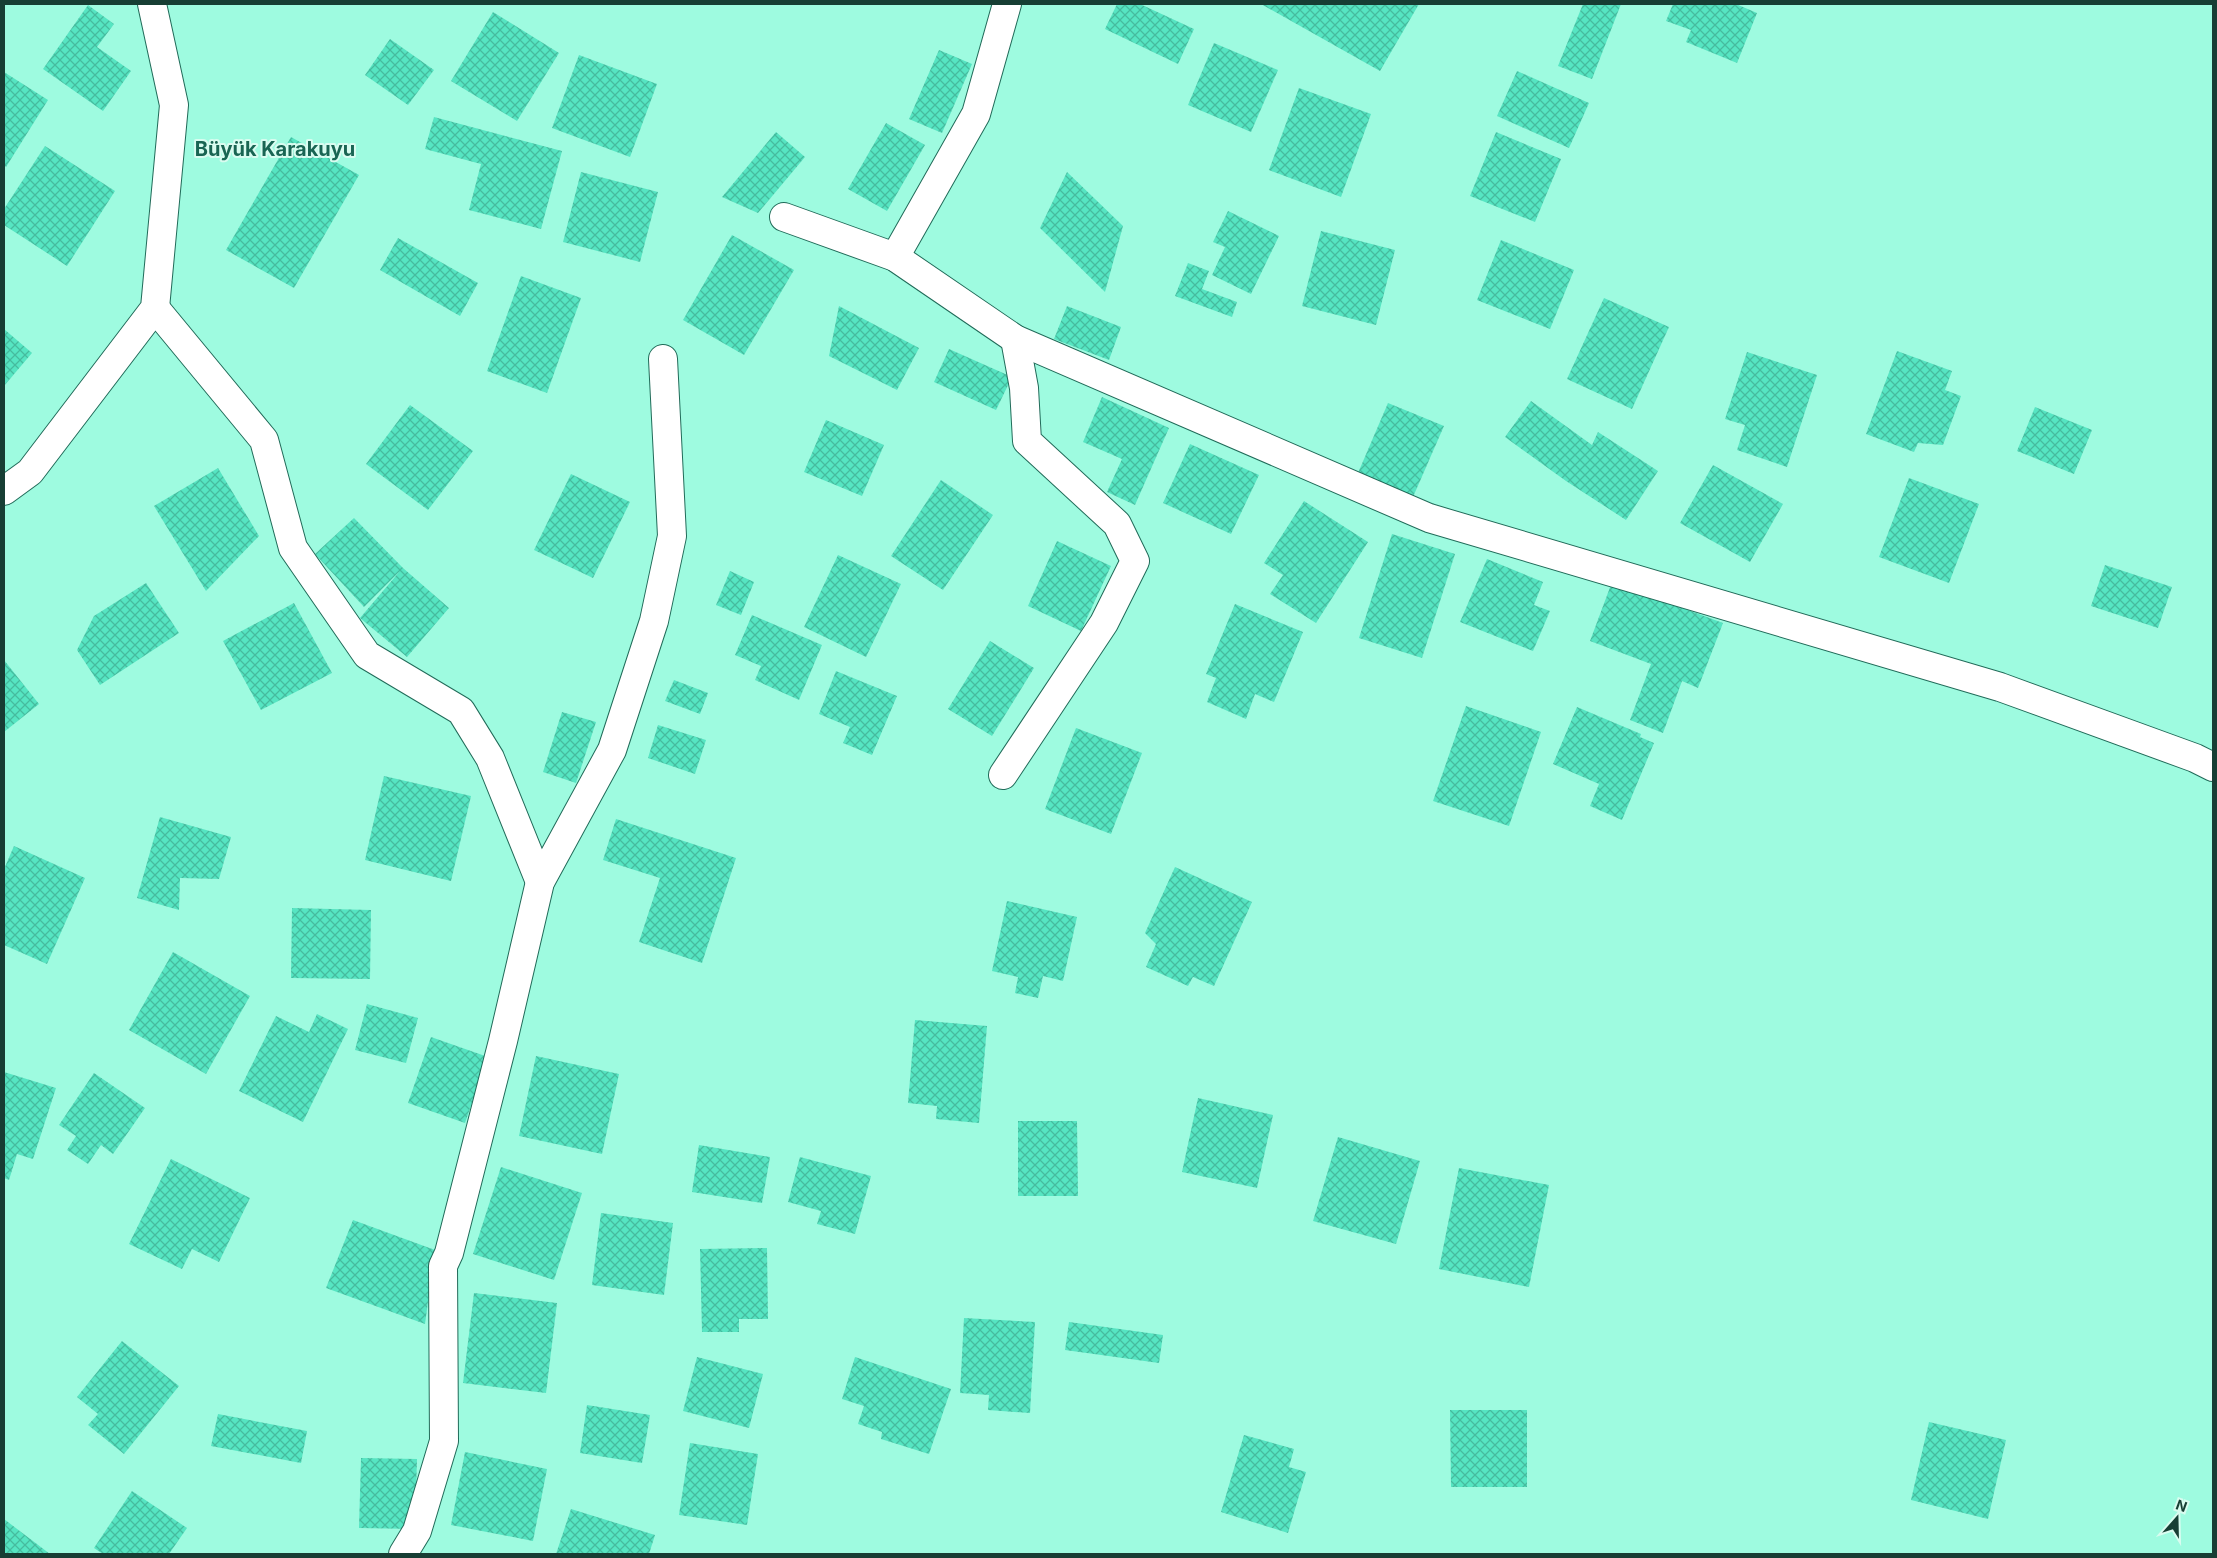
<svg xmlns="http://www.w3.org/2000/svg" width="2217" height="1558" font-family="Inter,sans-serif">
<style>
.building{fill:url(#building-cross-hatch)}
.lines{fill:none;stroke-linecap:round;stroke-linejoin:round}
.minor-casing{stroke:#216b59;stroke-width:30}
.minor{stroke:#fff;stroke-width:28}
.labels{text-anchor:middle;stroke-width:4;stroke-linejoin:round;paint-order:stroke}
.quarter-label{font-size:20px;font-weight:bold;fill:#196553;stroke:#d9fcf0}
</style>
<defs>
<pattern id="building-cross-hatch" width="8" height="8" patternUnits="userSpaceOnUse" patternTransform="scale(1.25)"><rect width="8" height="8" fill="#56e5c2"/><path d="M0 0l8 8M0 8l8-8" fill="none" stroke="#46bb9e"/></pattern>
</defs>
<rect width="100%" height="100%" fill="#9efbe0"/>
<g class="building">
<polygon points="1117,4 1140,4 1194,29 1178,64 1105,29"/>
<polygon points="1261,4 1419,4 1380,71"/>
<polygon points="1583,4 1621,4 1592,79 1558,66"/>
<polygon points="1673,4 1736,4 1757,13 1737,63 1686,42 1691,30 1666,21"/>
<polygon points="88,5 114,24 97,47 131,71 103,111 43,69"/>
<polygon points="493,12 559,53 517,121 451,81"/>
<polygon points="390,39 434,70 408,105 365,75"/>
<polygon points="1214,43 1278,70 1251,132 1188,105"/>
<polygon points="939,50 972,64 942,133 909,119"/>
<polygon points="579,55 657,84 630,157 552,128"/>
<polygon points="1517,71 1589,103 1569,148 1497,116"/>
<polygon points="4,72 48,100 6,167 4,165"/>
<polygon points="1299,88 1371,114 1341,197 1269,170"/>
<polygon points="434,117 562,151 541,229 469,210 481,164 425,149"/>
<polygon points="886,123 925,145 887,211 848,189"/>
<polygon points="776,132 805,157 758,213 722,197"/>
<polygon points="1496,132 1561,159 1535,222 1470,196"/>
<polygon points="291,137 359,175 294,288 226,250"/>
<polygon points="45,146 115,191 67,266 4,225 4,209"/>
<polygon points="581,172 658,192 640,262 563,242"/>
<polygon points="1067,172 1123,226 1105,292 1040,228"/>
<polygon points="1228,211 1279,236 1251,294 1212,275 1225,247 1213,242"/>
<polygon points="1321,231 1395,250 1376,325 1302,306"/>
<polygon points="732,235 794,270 744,355 683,320"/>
<polygon points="398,238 478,283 460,316 380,270"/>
<polygon points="1501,240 1574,270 1550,329 1477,300"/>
<polygon points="1188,263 1209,271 1202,289 1237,302 1232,317 1175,296"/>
<polygon points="521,276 581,298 547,393 487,371"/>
<polygon points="1604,298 1669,327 1632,409 1567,379"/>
<polygon points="839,306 919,348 897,390 829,356"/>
<polygon points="1067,306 1121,327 1109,360 1054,339"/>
<polygon points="4,329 32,353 4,386"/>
<polygon points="949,349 1012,377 996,410 934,382"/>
<polygon points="1897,351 1952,371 1945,390 1961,396 1943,445 1918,443 1914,452 1866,434"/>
<polygon points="1747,352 1817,375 1787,467 1737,450 1745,425 1725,419"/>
<polygon points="1102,397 1169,428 1135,505 1107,492 1122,459 1083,442"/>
<polygon points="1531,401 1592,445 1598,432 1658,471 1626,520 1566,481 1505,437"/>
<polygon points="1388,403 1444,426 1413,497 1358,473"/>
<polygon points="410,405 473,451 428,510 366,464"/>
<polygon points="2035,407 2092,430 2074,474 2017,451"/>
<polygon points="826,420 884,445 862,496 804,472"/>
<polygon points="1190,444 1259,475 1231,534 1163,503"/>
<polygon points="1713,465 1783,504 1750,562 1680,523"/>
<polygon points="218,468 259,536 206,591 154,506"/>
<polygon points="571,474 630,502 593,578 534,550"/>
<polygon points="1909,478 1979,504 1949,583 1879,557"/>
<polygon points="941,480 993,515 943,590 891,556"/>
<polygon points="1304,501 1368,542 1316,623 1270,594 1283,575 1264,563"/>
<polygon points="354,518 403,568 449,608 407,657 360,618 400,571 364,607 315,554"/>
<polygon points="1392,534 1455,554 1422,658 1359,638"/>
<polygon points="1057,541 1111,566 1081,631 1028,606"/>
<polygon points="838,555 901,584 866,657 804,627"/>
<polygon points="1487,559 1543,582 1534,605 1550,611 1533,651 1460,622"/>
<polygon points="2105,565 2172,587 2158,628 2091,606"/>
<polygon points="730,571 754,582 741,615 716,605"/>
<polygon points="1612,582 1723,623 1698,688 1682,681 1663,733 1630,720 1651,664 1590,641"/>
<polygon points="146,583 179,633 100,685 77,650 94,616"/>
<polygon points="294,603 332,673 261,710 223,641"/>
<polygon points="1235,604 1303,632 1274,702 1255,694 1246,719 1207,702 1216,678 1206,674"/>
<polygon points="752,615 822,645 799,700 755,680 761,666 735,655"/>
<polygon points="990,641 1034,668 992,736 948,709"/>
<polygon points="4,660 39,704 4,732"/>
<polygon points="836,671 897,696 872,755 843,743 850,727 819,714"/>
<polygon points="674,680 708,693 700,714 665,701"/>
<polygon points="1466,706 1541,732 1509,826 1433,801"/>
<polygon points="1577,707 1641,734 1640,737 1654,743 1622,820 1590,806 1599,784 1553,764"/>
<polygon points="562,712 596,722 576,783 543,772"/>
<polygon points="658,725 706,740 695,774 648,758"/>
<polygon points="1076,728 1142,753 1111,834 1045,809"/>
<polygon points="384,776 471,796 451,881 365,860"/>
<polygon points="160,817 231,837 219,879 180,878 179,910 137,898"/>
<polygon points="616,819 736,858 702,963 639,942 660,878 603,860"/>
<polygon points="14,846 85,878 47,964 4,945 4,869"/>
<polygon points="1175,867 1252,902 1214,986 1193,977 1188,986 1146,967 1156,944 1145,933"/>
<polygon points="1007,901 1077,917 1063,981 1043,976 1038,998 1015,993 1018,977 992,971"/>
<polygon points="292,908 371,910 370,979 291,978"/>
<polygon points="173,952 250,996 206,1074 129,1030"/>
<polygon points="367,1004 418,1018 406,1063 355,1050"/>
<polygon points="317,1014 348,1029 303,1122 239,1091 276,1016 309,1032"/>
<polygon points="915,1020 987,1026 979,1123 936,1119 937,1106 908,1103"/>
<polygon points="431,1037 488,1057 465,1123 408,1103"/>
<polygon points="536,1056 619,1074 602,1154 519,1136"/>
<polygon points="4,1072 56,1088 33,1159 17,1154 9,1180 4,1178"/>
<polygon points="94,1073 145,1108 113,1154 101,1145 88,1164 67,1150 76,1136 59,1125"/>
<polygon points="1198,1098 1273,1115 1257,1188 1182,1172"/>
<polygon points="1018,1121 1077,1121 1078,1196 1018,1196"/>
<polygon points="1338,1137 1420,1161 1396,1244 1313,1221"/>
<polygon points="699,1145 770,1157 762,1203 692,1192"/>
<polygon points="800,1157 871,1176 855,1234 817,1224 821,1211 788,1202"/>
<polygon points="171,1159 250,1198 219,1262 192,1249 182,1269 129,1244"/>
<polygon points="501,1167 582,1193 554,1280 473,1254"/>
<polygon points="1459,1168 1549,1185 1529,1287 1439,1269"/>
<polygon points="601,1213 673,1223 664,1295 592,1285"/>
<polygon points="353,1220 435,1250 425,1324 326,1288"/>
<polygon points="767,1248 768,1319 739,1319 739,1332 702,1332 700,1249"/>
<polygon points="474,1293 557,1303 546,1393 463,1383"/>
<polygon points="964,1318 1035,1322 1030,1413 988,1410 989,1395 960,1393"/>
<polygon points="1069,1322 1163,1335 1159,1363 1065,1350"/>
<polygon points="122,1341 179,1386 124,1454 88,1425 98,1414 77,1397"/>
<polygon points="697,1357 763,1374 749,1428 683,1411"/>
<polygon points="855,1357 951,1389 929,1454 881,1439 882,1432 858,1424 864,1406 842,1399"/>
<polygon points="587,1405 650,1415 642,1463 580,1453"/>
<polygon points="1450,1410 1527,1410 1527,1487 1451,1487"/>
<polygon points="218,1414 307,1431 301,1463 211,1446"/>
<polygon points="1929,1422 2006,1440 1988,1519 1911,1500"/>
<polygon points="1244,1435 1294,1449 1289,1467 1306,1472 1288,1533 1221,1512"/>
<polygon points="690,1443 758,1454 747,1525 679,1515"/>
<polygon points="465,1452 547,1469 533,1541 451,1525"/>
<polygon points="361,1458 417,1459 415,1529 359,1528"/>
<polygon points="132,1491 187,1528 169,1554 103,1554 94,1548"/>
<polygon points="571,1509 655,1535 649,1554 556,1554"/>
<polygon points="4,1519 50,1554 4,1554"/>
</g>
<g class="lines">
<g class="minor-casing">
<g id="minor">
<polyline points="784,217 895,257 1015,339 1429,518 2000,687 2195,758 2213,767"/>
<polyline points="895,257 976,114 1007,4"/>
<polyline points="155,308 264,440 293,548 367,655 461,711 490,758 540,882"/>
<polyline points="4,491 30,472 155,308 174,105 152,4"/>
<polyline points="1003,775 1104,623 1135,561 1117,524 1027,441 1024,388 1015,339"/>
<polyline points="403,1554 417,1531 444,1441 443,1266 449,1253 503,1041 540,882 612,750 654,621 672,536 663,359"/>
</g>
</g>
<use href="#minor" class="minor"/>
</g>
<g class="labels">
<g class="quarter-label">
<text x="275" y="156">Büyük Karakuyu</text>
</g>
</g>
<rect width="2217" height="1558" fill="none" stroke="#173e34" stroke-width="10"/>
<g transform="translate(2177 1518) rotate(20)" stroke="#d9fcf0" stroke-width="4" paint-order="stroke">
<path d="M0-4L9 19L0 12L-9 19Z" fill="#173e34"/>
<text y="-8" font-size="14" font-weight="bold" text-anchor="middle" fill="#173e34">N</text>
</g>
</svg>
